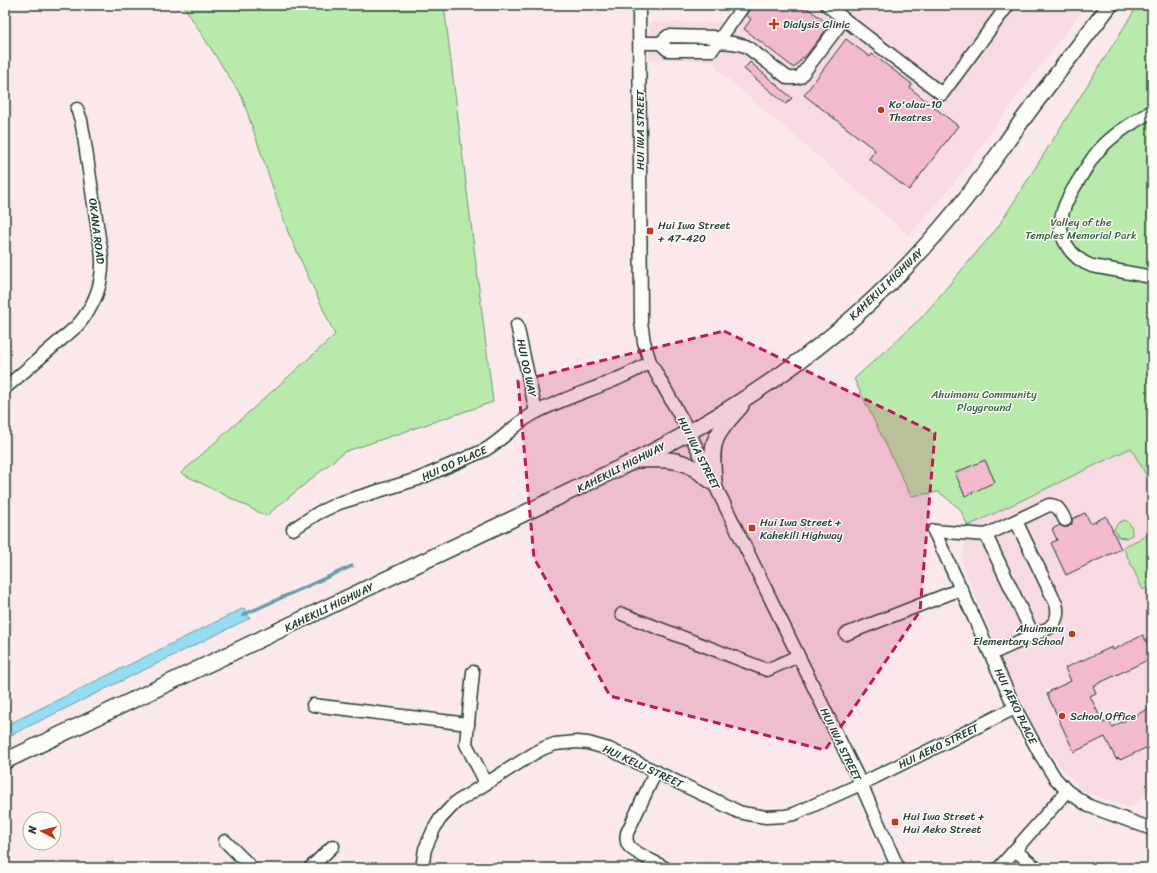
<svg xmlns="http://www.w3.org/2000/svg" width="1157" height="873" font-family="Sriracha,sans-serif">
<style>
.built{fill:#f8dae2}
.green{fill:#b8ebab;stroke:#6c9470}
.water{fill:#94ddf5;stroke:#659da8}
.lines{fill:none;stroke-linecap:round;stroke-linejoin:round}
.stream{stroke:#659da8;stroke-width:3.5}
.building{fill:#f3bace;stroke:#1f3d34}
.minor-casing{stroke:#1f3d34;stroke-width:15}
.major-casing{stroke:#1f3d34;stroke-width:18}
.minor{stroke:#fdfcf7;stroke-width:12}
.major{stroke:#fdfcf7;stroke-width:15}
.marked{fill:#c2185b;fill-opacity:0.2;stroke:#c2185b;stroke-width:3;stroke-dasharray:8 5;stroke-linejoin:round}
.poi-dot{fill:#c8321e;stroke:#fdfcf7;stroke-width:1.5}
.labels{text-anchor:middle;stroke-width:3;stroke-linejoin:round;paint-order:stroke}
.poi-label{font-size:11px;fill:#1f3d34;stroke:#fdfcf7;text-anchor:start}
.street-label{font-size:11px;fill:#1f3d34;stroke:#fdfcf7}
.park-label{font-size:11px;fill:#3e604c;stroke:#fdfcf7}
</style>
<rect width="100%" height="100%" fill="#fae8eb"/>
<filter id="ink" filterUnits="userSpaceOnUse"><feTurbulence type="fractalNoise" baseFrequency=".025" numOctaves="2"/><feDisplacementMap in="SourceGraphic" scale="8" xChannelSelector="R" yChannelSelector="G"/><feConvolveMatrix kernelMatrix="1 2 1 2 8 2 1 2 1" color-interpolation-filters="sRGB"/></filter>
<g filter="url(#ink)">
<g class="built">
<polygon points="737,5 1086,5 998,122 963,172 944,195 909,236 723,74 717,69 714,61 649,59 650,22 725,22"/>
<polygon points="1131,447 1152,485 1152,788 1130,808 1083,791 1059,765 1021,706 962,562 968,526"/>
</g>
<g class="green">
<polygon points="183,5 444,5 493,402 344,452 266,516 181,473 335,335 288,232 242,97"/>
<polygon points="1138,5 1152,5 1152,485 1131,448 968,526 960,509 939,492 911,496 854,379 922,317 998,227"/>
<path d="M1125 520C1131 524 1132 527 1132 535L1126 538 1118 537 1114 529 1118 523Z"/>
<polygon points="1152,533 1152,585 1143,590 1123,547"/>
</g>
<polygon class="water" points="244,608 250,618 5,738 5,726"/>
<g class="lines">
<polyline class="stream" points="243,615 352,566"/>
</g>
<g class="building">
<polygon points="751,5 803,5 830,25 804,58 803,57 794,68 744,29 751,19 746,15 750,9"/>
<polygon points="846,39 870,57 872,54 912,84 910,88 958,126 909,190 869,159 875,150 804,95"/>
<polygon points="750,62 792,98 786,104 744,69"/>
<polygon points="985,460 995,482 965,496 955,473"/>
<polygon points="1085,513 1091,524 1106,516 1121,549 1066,575 1051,543 1057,540 1052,529 1060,525 1064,527 1068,527 1072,524 1072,519"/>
<polygon points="1143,635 1152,653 1152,658 1093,686 1096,693 1090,696 1103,723 1109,720 1112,727 1152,707 1152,745 1120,760 1119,758 1116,759 1105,737 1074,752 1047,694 1051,692 1050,691 1071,681 1065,668 1112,647 1113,650"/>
</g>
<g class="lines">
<g class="minor-casing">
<g id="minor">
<polyline points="639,5 641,322 644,342 650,362 689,432 861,784 898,868"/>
<polyline points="844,19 942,94 1008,5"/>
<polyline points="640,43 660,43 668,50 712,50 744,5"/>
<polyline points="660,43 668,36 713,37 718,42 733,43 746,46 788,78 796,78 800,77 844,19 827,5"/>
<path d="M1152 111C1134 122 1115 133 1101 148 1093 156 1088 165 1083 173 1076 185 1067 197 1063 211 1055 235 1070 258 1092 266L1152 277"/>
<polyline points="517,325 536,412"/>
<path d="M5 388 77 326C99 301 107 271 99 238L84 137 81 120 77 109"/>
<path d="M293 529 318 513 339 503 418 479 485 450C504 439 517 421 537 412 574 393 615 384 650 362"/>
<polyline points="934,531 961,589 1015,708 1040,754 1055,778 1067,791 1089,806 1152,829"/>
<polyline points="934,531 986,535"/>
<polyline points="622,614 767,670 798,656"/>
<polyline points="846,634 961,589"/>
<path d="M1033 635 986 535 1049 505C1059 505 1061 513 1065 520"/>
<path d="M991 654 1049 628C1057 621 1059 614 1056 604L1016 521"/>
<polyline points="473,672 466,744 486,783"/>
<polyline points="313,705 468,724"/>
<path d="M656 771 627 833C626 838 626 842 629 846 634 853 657 863 665 868"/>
<polyline points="225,841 252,868"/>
<polyline points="1015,850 1036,868"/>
<polyline points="310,868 333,846"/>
<polyline points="422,868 425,849 434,829 440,819 455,803 533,754 544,748 555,744 577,742 588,743 609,749 739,812 748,814 766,817 785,816 794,814 861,784 1015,708"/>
<polyline points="999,868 1067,791"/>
</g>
</g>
<g class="major-casing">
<g id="major">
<path d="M639 460C654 460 671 458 686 464 696 468 705 477 714 483"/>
<path d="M714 483C714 469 710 452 716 439 721 427 732 416 741 406"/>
<path d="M5 761 636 460C668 444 700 427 730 408 795 368 856 320 909 264 933 238 957 211 978 182 990 166 1001 150 1013 133 1044 90 1077 48 1110 5"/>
</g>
</g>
<use href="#minor" class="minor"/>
<use href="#major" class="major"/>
</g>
</g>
<path class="marked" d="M724 331 935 433 920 611 825 750 610 696 534 558 518 381Z"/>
<g class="poi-dot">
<path d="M772 18h4v4h4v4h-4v4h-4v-4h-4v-4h4z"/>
<circle cx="881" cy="110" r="4"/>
<rect x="646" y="227" width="8" height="8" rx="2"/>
<rect x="748" y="524" width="8" height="8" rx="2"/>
<circle cx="1072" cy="634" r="4"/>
<circle cx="1062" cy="716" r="4"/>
<rect x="891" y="818" width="8" height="8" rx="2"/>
</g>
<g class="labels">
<g class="poi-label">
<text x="783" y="28">Dialysis Clinic</text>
<text x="889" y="108">Ko'olau-10<tspan x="889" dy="13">Theatres</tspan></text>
<text x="658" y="229">Hui Iwa Street<tspan x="658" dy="13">+ 47-420</tspan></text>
<text x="760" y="526">Hui Iwa Street +<tspan x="760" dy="13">Kahekili Highway</tspan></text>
<text x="1064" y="632" text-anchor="end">Ahuimanu<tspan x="1064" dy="13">Elementary School</tspan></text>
<text x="1070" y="720">School Office</text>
<text x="903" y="820">Hui Iwa Street +<tspan x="903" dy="13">Hui Aeko Street</tspan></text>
</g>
<g class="street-label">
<text transform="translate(640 130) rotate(-90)" y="4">HUI IWA STREET</text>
<text transform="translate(97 231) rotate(83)" y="4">OKANA ROAD</text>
<text transform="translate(886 284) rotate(-44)" y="4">KAHEKILI HIGHWAY</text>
<text transform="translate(527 368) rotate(78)" y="4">HUI OO WAY</text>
<text transform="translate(699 453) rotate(63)" y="4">HUI IWA STREET</text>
<text transform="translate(454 463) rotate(-24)" y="4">HUI OO PLACE</text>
<text transform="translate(621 467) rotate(-27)" y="4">KAHEKILI HIGHWAY</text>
<text transform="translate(329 607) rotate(-26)" y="4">KAHEKILI HIGHWAY</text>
<text transform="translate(1016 706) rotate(64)" y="4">HUI AEKO PLACE</text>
<text transform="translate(841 744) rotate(64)" y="4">HUI IWA STREET</text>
<text transform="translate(938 746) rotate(-26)" y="4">HUI AEKO STREET</text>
<text transform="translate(643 766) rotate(25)" y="4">HUI KELU STREET</text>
</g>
<g class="park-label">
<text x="1081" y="226">Valley of the<tspan x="1081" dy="13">Temples Memorial Park</tspan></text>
<text x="984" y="398">Ahuimanu Community<tspan x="984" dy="13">Playground</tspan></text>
</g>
</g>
<rect width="1157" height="873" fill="none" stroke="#fdfcf7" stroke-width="20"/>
<rect x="10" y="10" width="1137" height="853" fill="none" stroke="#1f3d34" stroke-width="1.5" filter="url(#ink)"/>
<g transform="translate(42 831) rotate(277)"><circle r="19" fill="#fdfcf7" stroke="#a4b0a9"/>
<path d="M0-3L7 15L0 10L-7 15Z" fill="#c8321e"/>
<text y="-6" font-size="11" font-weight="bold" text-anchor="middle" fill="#1f3d34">N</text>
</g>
</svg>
